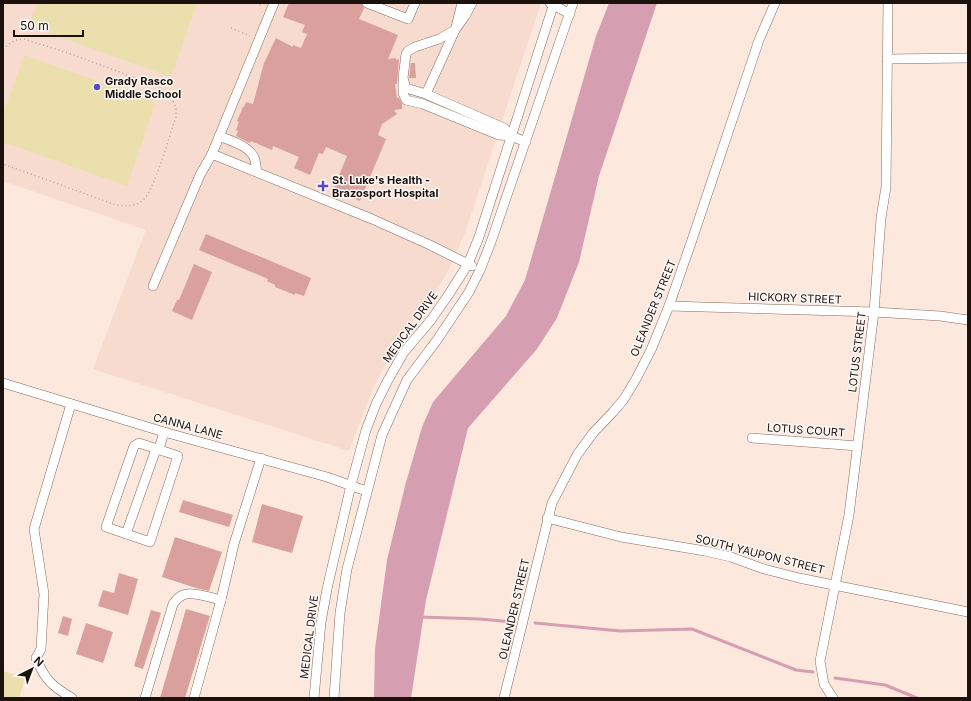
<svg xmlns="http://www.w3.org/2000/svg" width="971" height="701" font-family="Inter,sans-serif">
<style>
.built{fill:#f7dbce}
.green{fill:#eadfad}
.water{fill:#d69fb1}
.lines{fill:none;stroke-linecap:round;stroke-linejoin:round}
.stream{stroke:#d69fb1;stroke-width:3}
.building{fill:#d9a09d}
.minor-casing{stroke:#846c61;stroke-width:10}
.path{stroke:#b5a39b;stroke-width:1.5;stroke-dasharray:1 3;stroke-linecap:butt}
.minor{stroke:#fff;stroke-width:9}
.poi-dot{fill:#574ac2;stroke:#fef9f6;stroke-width:1.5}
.labels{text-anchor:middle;stroke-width:3;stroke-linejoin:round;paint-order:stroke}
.poi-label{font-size:11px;font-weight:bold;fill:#1b120e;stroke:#fef9f6;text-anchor:start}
.street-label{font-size:11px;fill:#1b120e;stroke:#fef9f6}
</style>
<rect width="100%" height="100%" fill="#fde8dd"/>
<polygon class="built" points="3,3 541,3 465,233 450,267 439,287 412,322 391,354 373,388 349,451 93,369 146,230 3,181"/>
<g class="green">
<polygon points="37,3 197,3 171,77 29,26"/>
<polygon points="24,55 156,102 127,186 3,142 3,115"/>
<polygon points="3,671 25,678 19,698 3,698"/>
</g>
<polygon class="water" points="609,3 657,3 599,176 579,262 557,318 537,349 468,428 426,600 411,698 374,698 375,649 387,560 405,486 422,427 433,402 506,316 525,280 596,36"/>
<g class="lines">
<g class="stream">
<polyline points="421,617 480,619 513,622"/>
<polyline points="535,623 620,631 692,629 796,670 813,672"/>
<polyline points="835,678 885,685 917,698"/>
</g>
</g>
<g class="building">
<polygon points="289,3 361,3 364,8 359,19 398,35 388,59 396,58 396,60 399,59 397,84 395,84 397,98 399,98 402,104 402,109 394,110 397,114 382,124 378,135 386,139 360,201 333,190 347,156 326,147 323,154 319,153 310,175 294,168 299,157 273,146 272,150 251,141 250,143 236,136 238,131 236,130 239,122 237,121 243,107 244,107 246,102 253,104 264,63 276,38 293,47 293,45 301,48 307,34 302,32 305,25 283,17"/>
<polygon points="411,63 415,63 416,78 409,78"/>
<polygon points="206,234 311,278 304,296 295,293 295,295 275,287 275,285 267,281 268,279 199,250"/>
<polygon points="194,264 212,272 192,320 172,311 177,300 179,300"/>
<polygon points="183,500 233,515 229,527 179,512"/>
<polygon points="262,504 303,516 292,553 252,542"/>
<polygon points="175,537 222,552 209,591 196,588 162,577"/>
<polygon points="119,573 138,579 128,615 98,606 103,590 114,593"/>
<polygon points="186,609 210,616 185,698 160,698"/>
<polygon points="151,610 161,613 143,669 134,666"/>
<polygon points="63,616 72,619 68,636 58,633"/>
<polygon points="86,623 113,632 103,663 76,654"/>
</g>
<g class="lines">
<g class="minor-casing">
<g id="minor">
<polyline points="367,3 408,19 415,3"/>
<polyline points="550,3 570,14"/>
<polyline points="456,27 462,3"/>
<polyline points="455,30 439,39 415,47 408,51 406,54 403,78 406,88 426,94 504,128 511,136"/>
<polyline points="887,59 968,58"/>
<polyline points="403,81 403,93 406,100 423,104 499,135 511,136 526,142"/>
<polyline points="426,94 455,30 465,16 472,3"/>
<path d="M219 136C231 141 251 146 255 160 256 164 256 168 257 172"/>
<polyline points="212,154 372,219 430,245 472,266"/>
<polyline points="153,286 200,175 212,154 274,3"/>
<polyline points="669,306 874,312 940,316 968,320"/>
<polyline points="3,383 164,432 327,477 366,491"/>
<path d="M71 404 34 529 44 594 41 649 36 658C45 680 52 686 72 698"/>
<polyline points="752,438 858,446"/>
<polygon points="139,443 178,456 150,542 106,527 134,446"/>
<polyline points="547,518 621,537 705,551 731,557 764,569 799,578 968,612"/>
<polyline points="126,534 155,452 159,449 164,432"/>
<path d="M145 698 173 604C176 600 178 597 183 595 191 591 212 598 221 600"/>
<polyline points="194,698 221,600 234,544 261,458"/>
<polyline points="314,698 321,622 327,589 351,485 366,430 376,404 388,380 404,352 431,320 449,294 468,264 479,237 554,3"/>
<polyline points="334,698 340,613 347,569 382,435 407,380 437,340 469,292 480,270 491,242 573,3"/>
<polyline points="504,698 552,503 577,455 593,433 613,412 624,399 636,379 651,350 669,306 692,240 759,40 775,3"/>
<polyline points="833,698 824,684 820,661 849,515 874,312 881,218 886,187 888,3"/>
</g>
</g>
<g class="path">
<polyline points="256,3 263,6"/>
<polyline points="231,28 250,36"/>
<path d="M3 49 9 44 16 40 24 39 68 53 157 86 171 96 176 108V117C170 133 154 192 143 200 135 207 126 206 116 205L3 164"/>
</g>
<use href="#minor" class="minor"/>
</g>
<g class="poi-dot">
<circle cx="97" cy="87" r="4"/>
<path d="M321 180h4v4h4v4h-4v4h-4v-4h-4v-4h4z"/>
</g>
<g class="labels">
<g class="poi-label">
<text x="105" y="85">Grady Rasco<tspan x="105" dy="13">Middle School</tspan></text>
<text x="332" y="184">St. Luke's Health -<tspan x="332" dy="13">Brazosport Hospital</tspan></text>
</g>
<g class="street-label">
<text transform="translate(795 298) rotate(2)" y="4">HICKORY STREET</text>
<text transform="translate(653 308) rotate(-68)" y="4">OLEANDER STREET</text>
<text transform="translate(410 327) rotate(-54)" y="4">MEDICAL DRIVE</text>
<text transform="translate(857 352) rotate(-83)" y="4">LOTUS STREET</text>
<text transform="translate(188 426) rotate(15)" y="4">CANNA LANE</text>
<text transform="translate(806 430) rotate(4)" y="4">LOTUS COURT</text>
<text transform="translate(760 554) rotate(14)" y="4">SOUTH YAUPON STREET</text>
<text transform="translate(514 609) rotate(-77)" y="4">OLEANDER STREET</text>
<text transform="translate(309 637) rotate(-83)" y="4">MEDICAL DRIVE</text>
</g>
</g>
<rect width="971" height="701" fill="none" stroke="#1b120e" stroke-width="8"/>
<g transform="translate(32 669) rotate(42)" stroke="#fef9f6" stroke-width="3" paint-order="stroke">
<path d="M0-3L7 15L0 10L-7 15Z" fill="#1b120e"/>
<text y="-6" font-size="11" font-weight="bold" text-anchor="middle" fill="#1b120e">N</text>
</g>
<path d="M14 30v6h69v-6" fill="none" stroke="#1b120e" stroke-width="2"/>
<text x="20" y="30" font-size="12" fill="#1b120e" stroke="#fef9f6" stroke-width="3" paint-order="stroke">50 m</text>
</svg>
